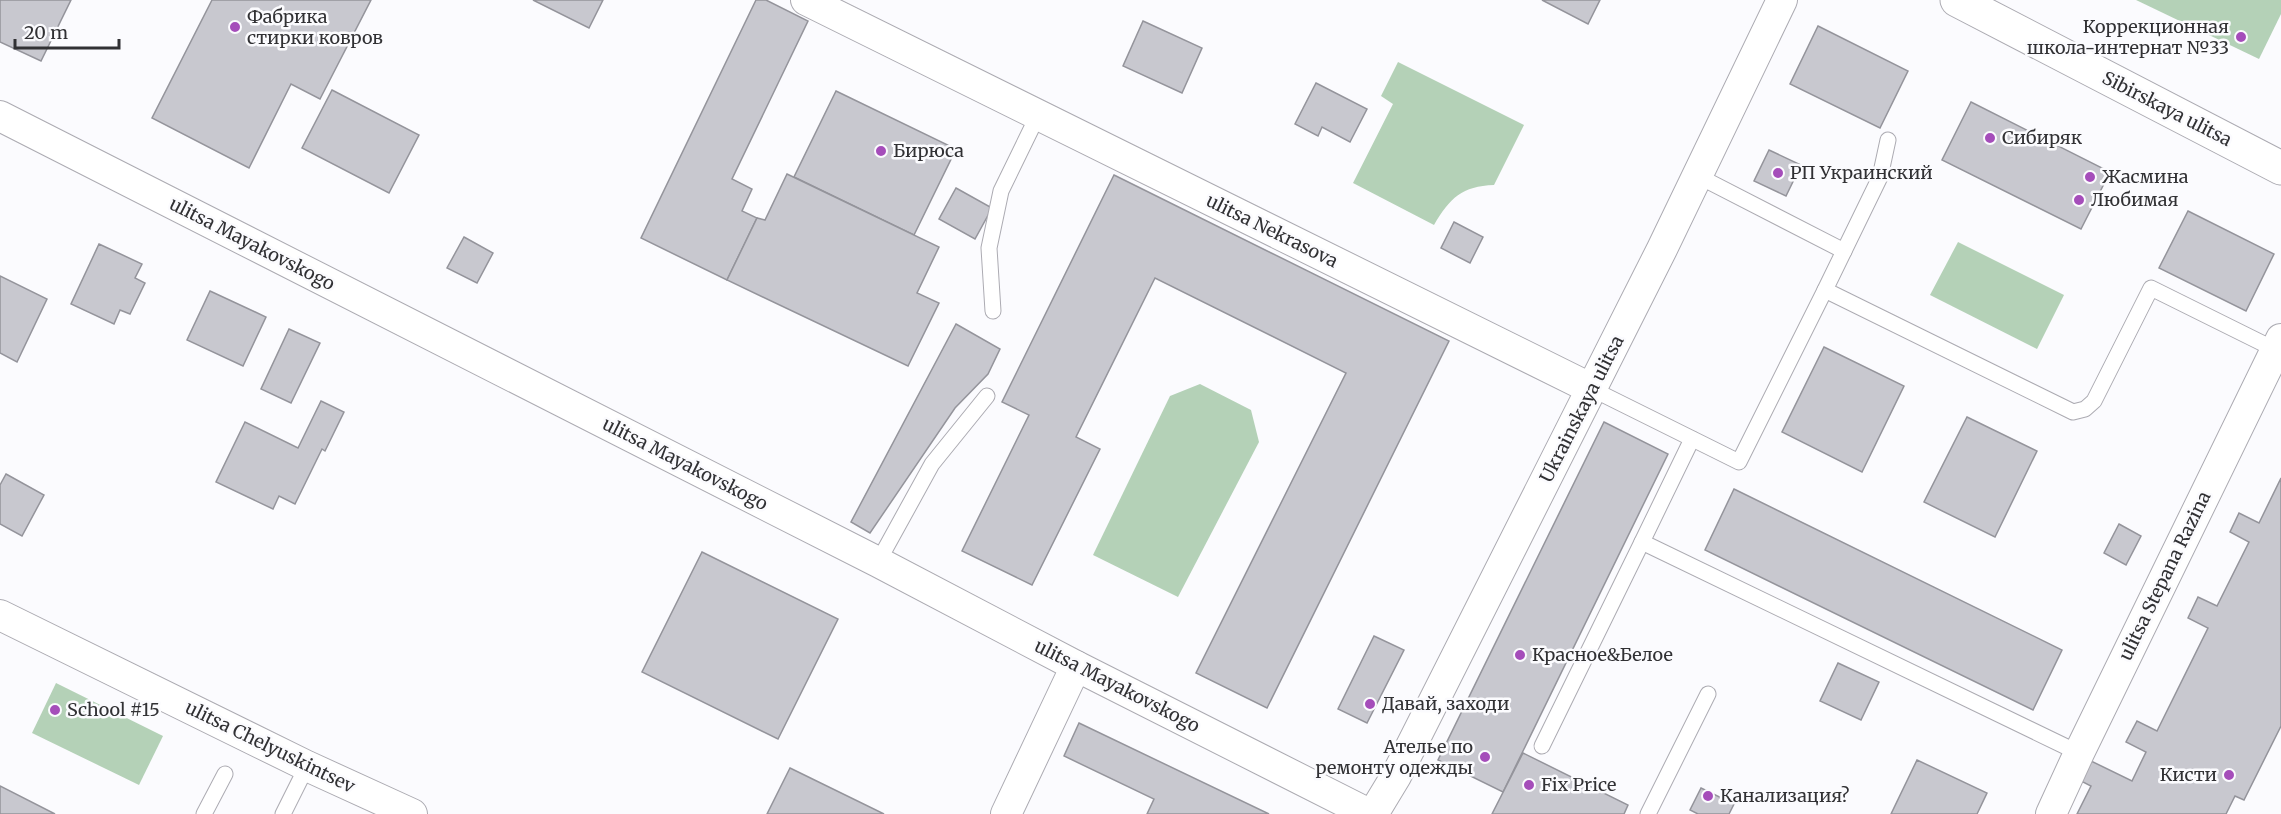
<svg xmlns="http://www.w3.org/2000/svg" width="2281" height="814" font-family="Merriweather,serif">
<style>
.green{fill:#b4d1b7}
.building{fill:#c8c8cf;stroke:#94949b;stroke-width:1.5}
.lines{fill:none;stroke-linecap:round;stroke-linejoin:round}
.lane-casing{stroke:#acabb2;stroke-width:17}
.street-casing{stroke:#acabb2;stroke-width:32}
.secondary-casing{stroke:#acabb2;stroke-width:35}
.lane{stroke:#fff;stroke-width:15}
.street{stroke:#fff;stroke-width:30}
.secondary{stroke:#fff;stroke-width:33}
.poi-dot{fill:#a54dba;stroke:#fbfbfe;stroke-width:2}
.labels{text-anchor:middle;stroke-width:5;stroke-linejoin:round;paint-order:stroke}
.poi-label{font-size:18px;fill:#313134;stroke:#fbfbfe;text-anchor:start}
.street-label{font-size:18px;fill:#313134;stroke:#fbfbfe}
</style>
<rect width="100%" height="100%" fill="#fbfbfe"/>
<g class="green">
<polygon points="2136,0 2281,0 2281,14 2259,59"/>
<path d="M1398 62 1524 125 1494 185C1462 186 1450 198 1434 225L1353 183 1393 104 1381 96Z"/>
<polygon points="1958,242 2064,295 2037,349 1930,295"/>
<polygon points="1200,384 1251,410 1259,442 1178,597 1093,555 1170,396"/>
<polygon points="56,683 163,736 139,785 32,733"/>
</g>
<g class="building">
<polygon points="0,0 71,0 41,61 0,42"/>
<polygon points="212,0 371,0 320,99 291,84 249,168 152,118"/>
<polygon points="533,0 603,0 589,28"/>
<polygon points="756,0 766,0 808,21 732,179 752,189 742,211 757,218 727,280 641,238"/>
<polygon points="1542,0 1600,0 1588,24"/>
<polygon points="1143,21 1202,48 1182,93 1123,66"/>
<polygon points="1818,26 1908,71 1880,128 1790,84"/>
<polygon points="1316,83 1367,109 1350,142 1322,127 1318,136 1295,124"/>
<polygon points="332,90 419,135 389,193 302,148"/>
<polygon points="836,91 956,149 914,235 794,177"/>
<polygon points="1971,102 2110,172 2081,229 1942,160"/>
<polygon points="1769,150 1801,165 1786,196 1754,181"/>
<polygon points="787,174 939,247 917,293 939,303 908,366 727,280 757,218 765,220"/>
<polygon points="1114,175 1449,341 1267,708 1196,673 1346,373 1155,278 1076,437 1100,449 1032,585 962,551 1029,415 1002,402"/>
<polygon points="956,188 992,208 975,239 939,219"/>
<polygon points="2188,211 2274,254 2246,311 2159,268"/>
<polygon points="1454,222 1483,237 1470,263 1441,248"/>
<polygon points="464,237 493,253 477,283 447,268"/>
<polygon points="99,244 142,264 135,278 145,283 130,314 120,310 114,324 71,304"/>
<polygon points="0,276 47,299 17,362 0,353"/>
<polygon points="210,291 266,317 243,366 187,340"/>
<polygon points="956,324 1000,349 988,374 955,408 870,533 851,522"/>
<polygon points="289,329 320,343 291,403 261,389"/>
<polygon points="1824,347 1904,386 1862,472 1782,432"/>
<polygon points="321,401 344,412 325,451 322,449 295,504 279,496 273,509 216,482 245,422 298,448"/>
<polygon points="1967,417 2037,451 1995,537 1924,502"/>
<polygon points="1604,422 1668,454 1503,792 1438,760"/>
<polygon points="6,474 44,495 22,536 0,524 0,485"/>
<polygon points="2281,478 2281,726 2244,800 2235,796 2226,814 2077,814 2091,786 2079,780 2089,760 2132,781 2146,752 2126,742 2137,721 2157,731 2208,628 2188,618 2198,597 2217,606 2249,542 2230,532 2239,513 2259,523"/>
<polygon points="1734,489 2062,650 2033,710 1705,550"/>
<polygon points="2119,524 2141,536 2126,565 2104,553"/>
<polygon points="702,552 838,619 778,739 642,672"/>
<polygon points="1374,636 1404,650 1367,723 1338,709"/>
<polygon points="1838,663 1879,682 1861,720 1820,701"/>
<polygon points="1079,723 1269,814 1147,814 1154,799 1064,756"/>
<polygon points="1523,753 1628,805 1624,814 1492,814"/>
<polygon points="1917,760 1987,793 1977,814 1891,814"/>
<polygon points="790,768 884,814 767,814"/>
<polygon points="0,786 55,814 0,814"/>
<polygon points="1701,788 1734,804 1729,814 1698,814 1690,810"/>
</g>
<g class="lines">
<g class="lane-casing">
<g id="lane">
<polyline points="1888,140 1880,177 1825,290 2073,412 2085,409 2094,401 2151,288 2276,350"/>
<polyline points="1698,176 1844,251"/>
<polyline points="993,311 989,248 1001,191 1038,115"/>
<polyline points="1592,389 1739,462 1825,290"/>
<polyline points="1692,439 1642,542 2079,753"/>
<polyline points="878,562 932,464 987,396"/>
<polyline points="1542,746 1642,542"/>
<polyline points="204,814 225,774"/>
<polyline points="283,814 307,766"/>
<polyline points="1648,814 1708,694"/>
</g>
</g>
<g class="street-casing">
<g id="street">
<polyline points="806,0 1592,389"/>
<polyline points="0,116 878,562 1076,666 1369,814"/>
<polyline points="0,615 307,766 412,814"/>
<polyline points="1006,814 1076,666"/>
<polyline points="1373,814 1396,776 1662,249 1782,0"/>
<polyline points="2051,814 2079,753 2281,339"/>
</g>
</g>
<g class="secondary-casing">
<polyline id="secondary" points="1957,0 2281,168"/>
</g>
<use href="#lane" class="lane"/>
<use href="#street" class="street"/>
<use href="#secondary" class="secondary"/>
</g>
<g class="poi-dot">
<circle cx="235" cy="27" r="6"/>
<circle cx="2241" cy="37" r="6"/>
<circle cx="1990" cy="138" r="6"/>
<circle cx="881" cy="151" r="6"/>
<circle cx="1778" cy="173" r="6"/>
<circle cx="2090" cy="177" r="6"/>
<circle cx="2079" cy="200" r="6"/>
<circle cx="1520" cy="655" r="6"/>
<circle cx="1370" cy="704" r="6"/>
<circle cx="55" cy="710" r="6"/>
<circle cx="1485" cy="757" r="6"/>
<circle cx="2229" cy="775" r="6"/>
<circle cx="1529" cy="785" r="6"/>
<circle cx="1708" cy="796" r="6"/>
</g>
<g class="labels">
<g class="poi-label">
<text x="247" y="23">Фабрика<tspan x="247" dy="21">стирки ковров</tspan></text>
<text x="2229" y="33" text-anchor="end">Коррекционная<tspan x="2229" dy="21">школа-интернат №33</tspan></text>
<text x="2002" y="144">Сибиряк</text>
<text x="893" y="157">Бирюса</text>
<text x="1790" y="179">РП Украинский</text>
<text x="2102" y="183">Жасмина</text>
<text x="2091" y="206">Любимая</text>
<text x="1532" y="661">Красное&amp;Белое</text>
<text x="1382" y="710">Давай, заходи</text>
<text x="67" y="716">School #15</text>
<text x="1473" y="753" text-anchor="end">Ателье по<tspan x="1473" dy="21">ремонту одежды</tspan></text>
<text x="2217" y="781" text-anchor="end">Кисти</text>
<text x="1541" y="791">Fix Price</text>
<text x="1720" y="802">Канализация?</text>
</g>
<g class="street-label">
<text transform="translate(2167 109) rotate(27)" y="6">Sibirskaya ulitsa</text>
<text transform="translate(1272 231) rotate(26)" y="6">ulitsa Nekrasova</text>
<text transform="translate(252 244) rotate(27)" y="6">ulitsa Mayakovskogo</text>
<text transform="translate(1582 409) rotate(-63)" y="6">Ukrainskaya ulitsa</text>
<text transform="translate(685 464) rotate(27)" y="6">ulitsa Mayakovskogo</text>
<text transform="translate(2165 576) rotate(-64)" y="6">ulitsa Stepana Razina</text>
<text transform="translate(1117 686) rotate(27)" y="6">ulitsa Mayakovskogo</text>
<text transform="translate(270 747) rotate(26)" y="6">ulitsa Chelyuskintsev</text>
</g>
</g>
<path d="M15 39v9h104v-9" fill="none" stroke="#313134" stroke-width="3"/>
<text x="24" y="39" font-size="18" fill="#313134" stroke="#fbfbfe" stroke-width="4.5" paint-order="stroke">20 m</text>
</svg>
